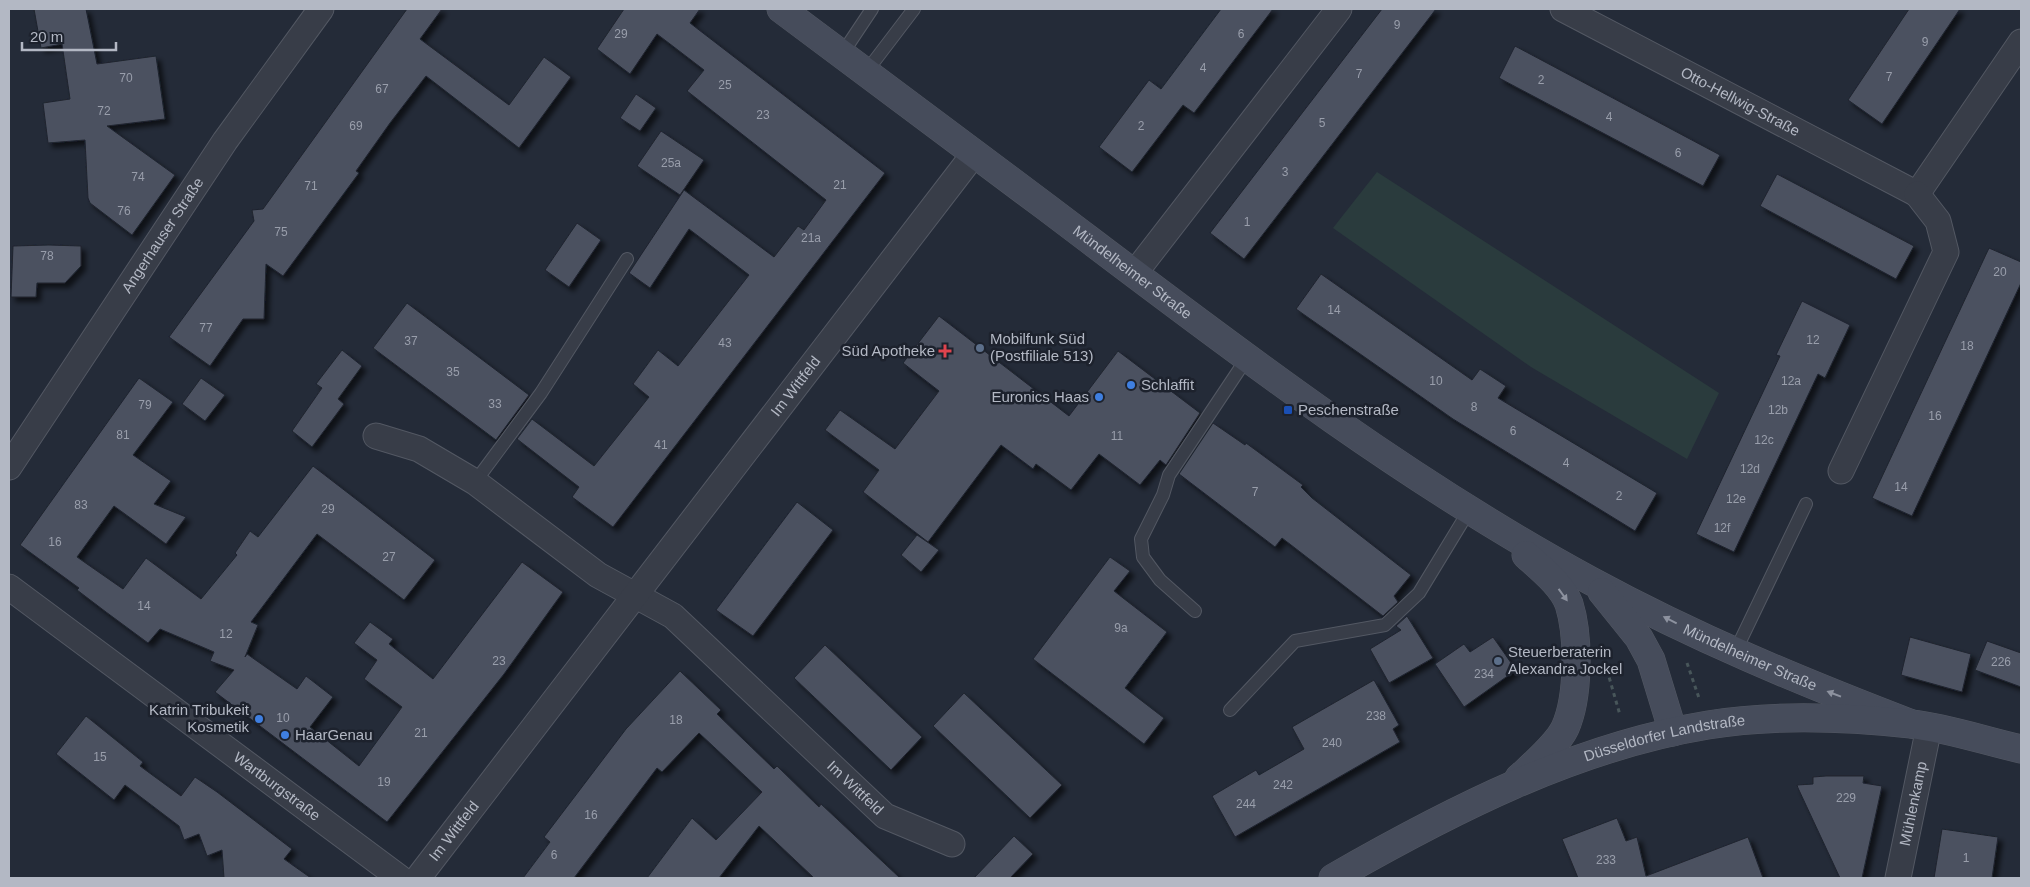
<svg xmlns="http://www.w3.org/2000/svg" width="2030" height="887" font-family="Arial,sans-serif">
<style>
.green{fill:#2a3b3d}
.building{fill:#4b5160;stroke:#1f242f;filter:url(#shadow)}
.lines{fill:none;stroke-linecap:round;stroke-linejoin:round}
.lane-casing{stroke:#535863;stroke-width:14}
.street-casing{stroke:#535863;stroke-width:27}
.secondary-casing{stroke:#535863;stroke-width:29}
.path{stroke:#48565a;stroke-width:3;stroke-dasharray:4 4;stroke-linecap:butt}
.lane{stroke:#383d48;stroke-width:12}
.street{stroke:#383d48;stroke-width:25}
.secondary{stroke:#464c5b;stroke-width:28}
.oneway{fill:#8d929f}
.service-dot{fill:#5c6f8a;stroke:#1d222d;stroke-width:2}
.health-dot{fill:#e0444e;stroke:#1d222d;stroke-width:2}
.shop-dot{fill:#3f7fe0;stroke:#1d222d;stroke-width:2}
.transit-dot{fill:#1a4fb4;stroke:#1d222d;stroke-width:2}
.labels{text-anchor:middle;stroke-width:5;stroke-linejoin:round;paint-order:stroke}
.number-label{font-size:12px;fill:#999eab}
.street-label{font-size:15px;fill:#b3b8c4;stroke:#1d222d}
.poi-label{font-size:15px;fill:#b3b8c4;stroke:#1d222d;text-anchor:start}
</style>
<defs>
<filter id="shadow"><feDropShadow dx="4.5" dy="4.5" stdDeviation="2.5" flood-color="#0009"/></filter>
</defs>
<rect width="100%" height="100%" fill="#242b38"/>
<polygon class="green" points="1377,172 1719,393 1687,459 1531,367 1333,228"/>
<g class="building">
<polygon points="34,9 86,9 97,64 156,56 165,119 107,126 175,175 132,235 90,203 88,198 85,140 48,143 43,103 70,99 62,44 41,48"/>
<polygon points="407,9 442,9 420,39 509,105 544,57 571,77 519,148 426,76 390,123 356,171 359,173 283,276 266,264 264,319 243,319 210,366 169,337 254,221 252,210 263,209"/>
<polygon points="624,9 700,9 690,23 885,173 613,527 572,497 579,487 517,439 532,419 594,466 649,397 633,384 658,350 678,366 749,275 689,229 650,288 629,273 684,190 774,257 798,226 804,230 826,200 687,91 704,70 657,34 630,74 597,49"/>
<polygon points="1221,9 1273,9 1194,113 1183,105 1132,172 1099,147 1149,80 1161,89"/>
<polygon points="1382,9 1436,9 1244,259 1210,233"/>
<polygon points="1909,9 1960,9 1882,124 1848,100"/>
<polygon points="1515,46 1720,155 1703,186 1499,78"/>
<polygon points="636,94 656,108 640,131 620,118"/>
<polygon points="661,131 704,160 680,195 637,166"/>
<polygon points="1777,174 1914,246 1896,279 1760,206"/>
<polygon points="577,223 601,240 569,287 545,270"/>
<polygon points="49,245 81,246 81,266 65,283 37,283 36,297 11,297 13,246"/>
<polygon points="1989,248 2021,262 2021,283 1912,516 1872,498"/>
<polygon points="1321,274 1472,380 1480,369 1506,386 1498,398 1657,493 1635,531 1453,419 1296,309"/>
<polygon points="1802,301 1850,325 1825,378 1818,374 1734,552 1696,534 1780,356 1776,355"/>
<polygon points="407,303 529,395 496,440 373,348"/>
<polygon points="939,316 1069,416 1118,351 1200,413 1166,465 1160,460 1140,485 1099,454 1071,490 1036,464 1033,469 1001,445 928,542 863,492 879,470 825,430 840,410 895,449 939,391 903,363"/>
<polygon points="342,350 362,366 338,399 344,404 312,447 292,431 322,388 316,384"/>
<polygon points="139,378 173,402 133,455 171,481 154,504 186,517 166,544 114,506 77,557 123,589 146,558 201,599 237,555 235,553 250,531 258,537 313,466 435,560 404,600 317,534 251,622 258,625 245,657 247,654 297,689 306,676 333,697 310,727 359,766 402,707 364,679 377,660 354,643 370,622 393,639 389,644 433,679 522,562 563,592 504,674 387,822 215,692 234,670 210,661 214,652 160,629 148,643 106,612 77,590 79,588 20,545"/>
<polygon points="201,378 225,395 205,421 182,404"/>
<polygon points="1213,423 1245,445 1246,443 1303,485 1301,487 1312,498 1411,575 1394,596 1398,602 1383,616 1282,538 1275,547 1179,474"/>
<polygon points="797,502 833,530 753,636 716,610"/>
<polygon points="917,535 939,550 921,572 901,555"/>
<polygon points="1110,557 1130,571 1114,591 1167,632 1125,688 1164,718 1144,744 1033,659"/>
<polygon points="1407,616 1433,658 1389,683 1370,649 1401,630 1396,626"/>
<polygon points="1493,637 1516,670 1464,707 1435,664 1464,644 1470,652"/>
<polygon points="1910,637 1971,654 1962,692 1901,675"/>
<polygon points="1987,641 2021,653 2021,687 1975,670"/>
<polygon points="825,645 922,737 891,770 794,678"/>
<polygon points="680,671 721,710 717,714 774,769 777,766 819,807 821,804 900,878 814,878 759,826 719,878 647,878 692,818 716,840 762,792 699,733 662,772 657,768 574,878 523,878 550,842 544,837 626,729"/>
<polygon points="1374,680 1399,725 1393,729 1400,742 1235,837 1212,796 1256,770 1259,775 1304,749 1292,727"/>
<polygon points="964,693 1062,785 1030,818 933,726"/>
<polygon points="86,716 143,762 140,766 181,796 195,777 217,792 292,849 284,859 311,878 224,878 222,850 207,856 199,834 184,840 179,826 125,785 114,800 56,754"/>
<polygon points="1826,776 1864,776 1863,783 1882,786 1862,878 1840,878 1798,788 1797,785 1813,784 1813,777"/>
<polygon points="1617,818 1626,841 1637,837 1646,876 1748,837 1763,878 1578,878 1562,839"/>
<polygon points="1942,829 1998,837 1992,878 1934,878"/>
<polygon points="1014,836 1033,854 1010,878 974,878"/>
</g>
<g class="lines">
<g class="lane-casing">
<g id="lane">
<polyline points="842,54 872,9"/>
<polyline points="866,72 914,9"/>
<polyline points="475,482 541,393 627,259"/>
<polyline points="1195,611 1160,580 1143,557 1141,539 1163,495 1169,475 1247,358"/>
<polyline points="1735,652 1806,504"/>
<polyline points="1230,710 1295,641 1385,625 1419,593 1470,509"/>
</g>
</g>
<g class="street-casing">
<g id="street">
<path id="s1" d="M1563 9 1917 194 2021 42"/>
<polyline points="1134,274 1339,9"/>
<path id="s2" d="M376 436 419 449 475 482 598 575 673 616 885 816 952 844"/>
<path id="s3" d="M9 467 225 141 321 9"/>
<polyline points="1841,471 1946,252 1938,221 1917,194"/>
<path id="s4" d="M9 587 400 878"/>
<path id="s5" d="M418 878 974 154"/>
<path id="s6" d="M1898 878 1929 727"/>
</g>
</g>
<g class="secondary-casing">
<g id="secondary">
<path id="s7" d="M781 9C870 75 958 141 1046 207 1222 340 1397 476 1591 581 1694 637 1802 682 1912 724"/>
<polyline points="1602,592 1639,638 1651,660 1673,732"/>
<path d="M1519 778C1533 765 1557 745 1565 728 1579 697 1579 636 1569 604 1562 585 1540 568 1526 555"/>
<path id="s8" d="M1333 878C1450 811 1574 747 1708 725 1774 714 1845 717 1911 724 1948 728 1985 741 2021 749"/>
</g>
</g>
<g class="path">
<polyline points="1687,663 1699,698"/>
<polyline points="1607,670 1620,715"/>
</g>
<use href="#lane" class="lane"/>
<use href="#street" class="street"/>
<use href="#secondary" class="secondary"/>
</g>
<defs><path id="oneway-solid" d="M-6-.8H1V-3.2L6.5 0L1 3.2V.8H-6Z" transform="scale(1.25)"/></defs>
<g class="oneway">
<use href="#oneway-solid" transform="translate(1563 595) rotate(54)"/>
<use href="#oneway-solid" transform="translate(1670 620) rotate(-153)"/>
<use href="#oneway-solid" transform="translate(1834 694) rotate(-159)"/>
</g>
<g class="service-dot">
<circle cx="980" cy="348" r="5"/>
<circle cx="1498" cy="661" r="5"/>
</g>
<path class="health-dot" d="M942.5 343.5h5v5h5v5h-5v5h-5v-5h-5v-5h5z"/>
<g class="shop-dot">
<circle cx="1131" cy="385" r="5"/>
<circle cx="1099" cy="397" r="5"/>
<circle cx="259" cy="719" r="5"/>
<circle cx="285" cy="735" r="5"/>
</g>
<rect class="transit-dot" x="1283" y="405" width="10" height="10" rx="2.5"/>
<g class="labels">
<g class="number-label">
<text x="1397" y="29">9</text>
<text x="621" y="38">29</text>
<text x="1241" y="38">6</text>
<text x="1925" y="46">9</text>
<text x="1203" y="72">4</text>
<text x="1359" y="78">7</text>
<text x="1889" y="81">7</text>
<text x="126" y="82">70</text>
<text x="1541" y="84">2</text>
<text x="725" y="89">25</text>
<text x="382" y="93">67</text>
<text x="104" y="115">72</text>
<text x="763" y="119">23</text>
<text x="1609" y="121">4</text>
<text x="1322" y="127">5</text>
<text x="356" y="130">69</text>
<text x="1141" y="130">2</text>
<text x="1678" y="157">6</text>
<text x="671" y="167">25a</text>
<text x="1285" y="176">3</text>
<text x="138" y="181">74</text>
<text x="840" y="189">21</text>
<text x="311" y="190">71</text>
<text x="124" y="215">76</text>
<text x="1247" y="226">1</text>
<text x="281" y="236">75</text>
<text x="811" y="242">21a</text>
<text x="47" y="260">78</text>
<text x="2000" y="276">20</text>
<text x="1334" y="314">14</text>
<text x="206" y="332">77</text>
<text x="1813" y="344">12</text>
<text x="411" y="345">37</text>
<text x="725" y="347">43</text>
<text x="1967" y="350">18</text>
<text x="453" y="376">35</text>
<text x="1436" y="385">10</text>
<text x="1791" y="385">12a</text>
<text x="495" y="408">33</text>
<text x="145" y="409">79</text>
<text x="1474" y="411">8</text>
<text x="1778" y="414">12b</text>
<text x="1935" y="420">16</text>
<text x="1513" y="435">6</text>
<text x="123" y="439">81</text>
<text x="1117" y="440">11</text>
<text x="1764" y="444">12c</text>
<text x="661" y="449">41</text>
<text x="1566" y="467">4</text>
<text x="1750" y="473">12d</text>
<text x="1901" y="491">14</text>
<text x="1255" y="496">7</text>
<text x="1619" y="500">2</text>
<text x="1736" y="503">12e</text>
<text x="81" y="509">83</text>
<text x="328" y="513">29</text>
<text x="1722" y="532">12f</text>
<text x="55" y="546">16</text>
<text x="389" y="561">27</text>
<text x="144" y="610">14</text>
<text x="1121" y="632">9a</text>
<text x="226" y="638">12</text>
<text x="499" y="665">23</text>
<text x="2001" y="666">226</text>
<text x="1484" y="678">234</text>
<text x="1376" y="720">238</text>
<text x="283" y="722">10</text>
<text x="676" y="724">18</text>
<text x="421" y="737">21</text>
<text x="1332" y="747">240</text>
<text x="100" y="761">15</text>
<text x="384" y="786">19</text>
<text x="1283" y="789">242</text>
<text x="1846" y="802">229</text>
<text x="1246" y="808">244</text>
<text x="591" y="819">16</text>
<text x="554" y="859">6</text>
<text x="1966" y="862">1</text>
<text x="1606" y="864">233</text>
</g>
<g class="street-label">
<text dy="5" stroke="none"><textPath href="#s1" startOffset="200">Otto-Hellwig-Straße</textPath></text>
<text dy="5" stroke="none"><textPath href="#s3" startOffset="278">Angerhauser Straße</textPath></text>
<text dy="5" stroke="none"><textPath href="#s7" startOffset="439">Mündelheimer Straße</textPath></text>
<text dy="5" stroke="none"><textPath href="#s5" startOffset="620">Im Wittfeld</textPath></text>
<text dy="5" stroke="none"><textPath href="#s7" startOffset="1169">Mündelheimer Straße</textPath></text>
<text dy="5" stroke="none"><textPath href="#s8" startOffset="362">Düsseldorfer Landstraße</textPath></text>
<text dy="5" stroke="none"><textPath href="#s4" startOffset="334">Wartburgstraße</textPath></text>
<text dy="5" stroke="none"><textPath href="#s2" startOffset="600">Im Wittfeld</textPath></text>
<text dy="5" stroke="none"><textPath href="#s6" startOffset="76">Mühlenkamp</textPath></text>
<text dy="5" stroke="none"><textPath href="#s5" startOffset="59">Im Wittfeld</textPath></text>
</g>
<g class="poi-label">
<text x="990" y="344">Mobilfunk Süd<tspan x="990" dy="17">(Postfiliale 513)</tspan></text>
<text x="935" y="356" text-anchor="end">Süd Apotheke</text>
<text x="1141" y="390">Schlaffit</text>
<text x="1089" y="402" text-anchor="end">Euronics Haas</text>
<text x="1298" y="415">Peschenstraße</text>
<text x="1508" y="657">Steuerberaterin<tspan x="1508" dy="17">Alexandra Jockel</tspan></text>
<text x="249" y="715" text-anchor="end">Katrin Tribukeit<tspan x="249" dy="17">Kosmetik</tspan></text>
<text x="295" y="740">HaarGenau</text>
</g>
</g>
<rect width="2030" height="887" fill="none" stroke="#b3b8c4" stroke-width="20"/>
<path d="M22 42v8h94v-8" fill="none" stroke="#b3b8c4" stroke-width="2.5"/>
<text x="30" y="42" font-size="15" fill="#b3b8c4" stroke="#1d222d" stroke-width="4" paint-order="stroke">20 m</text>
</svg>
